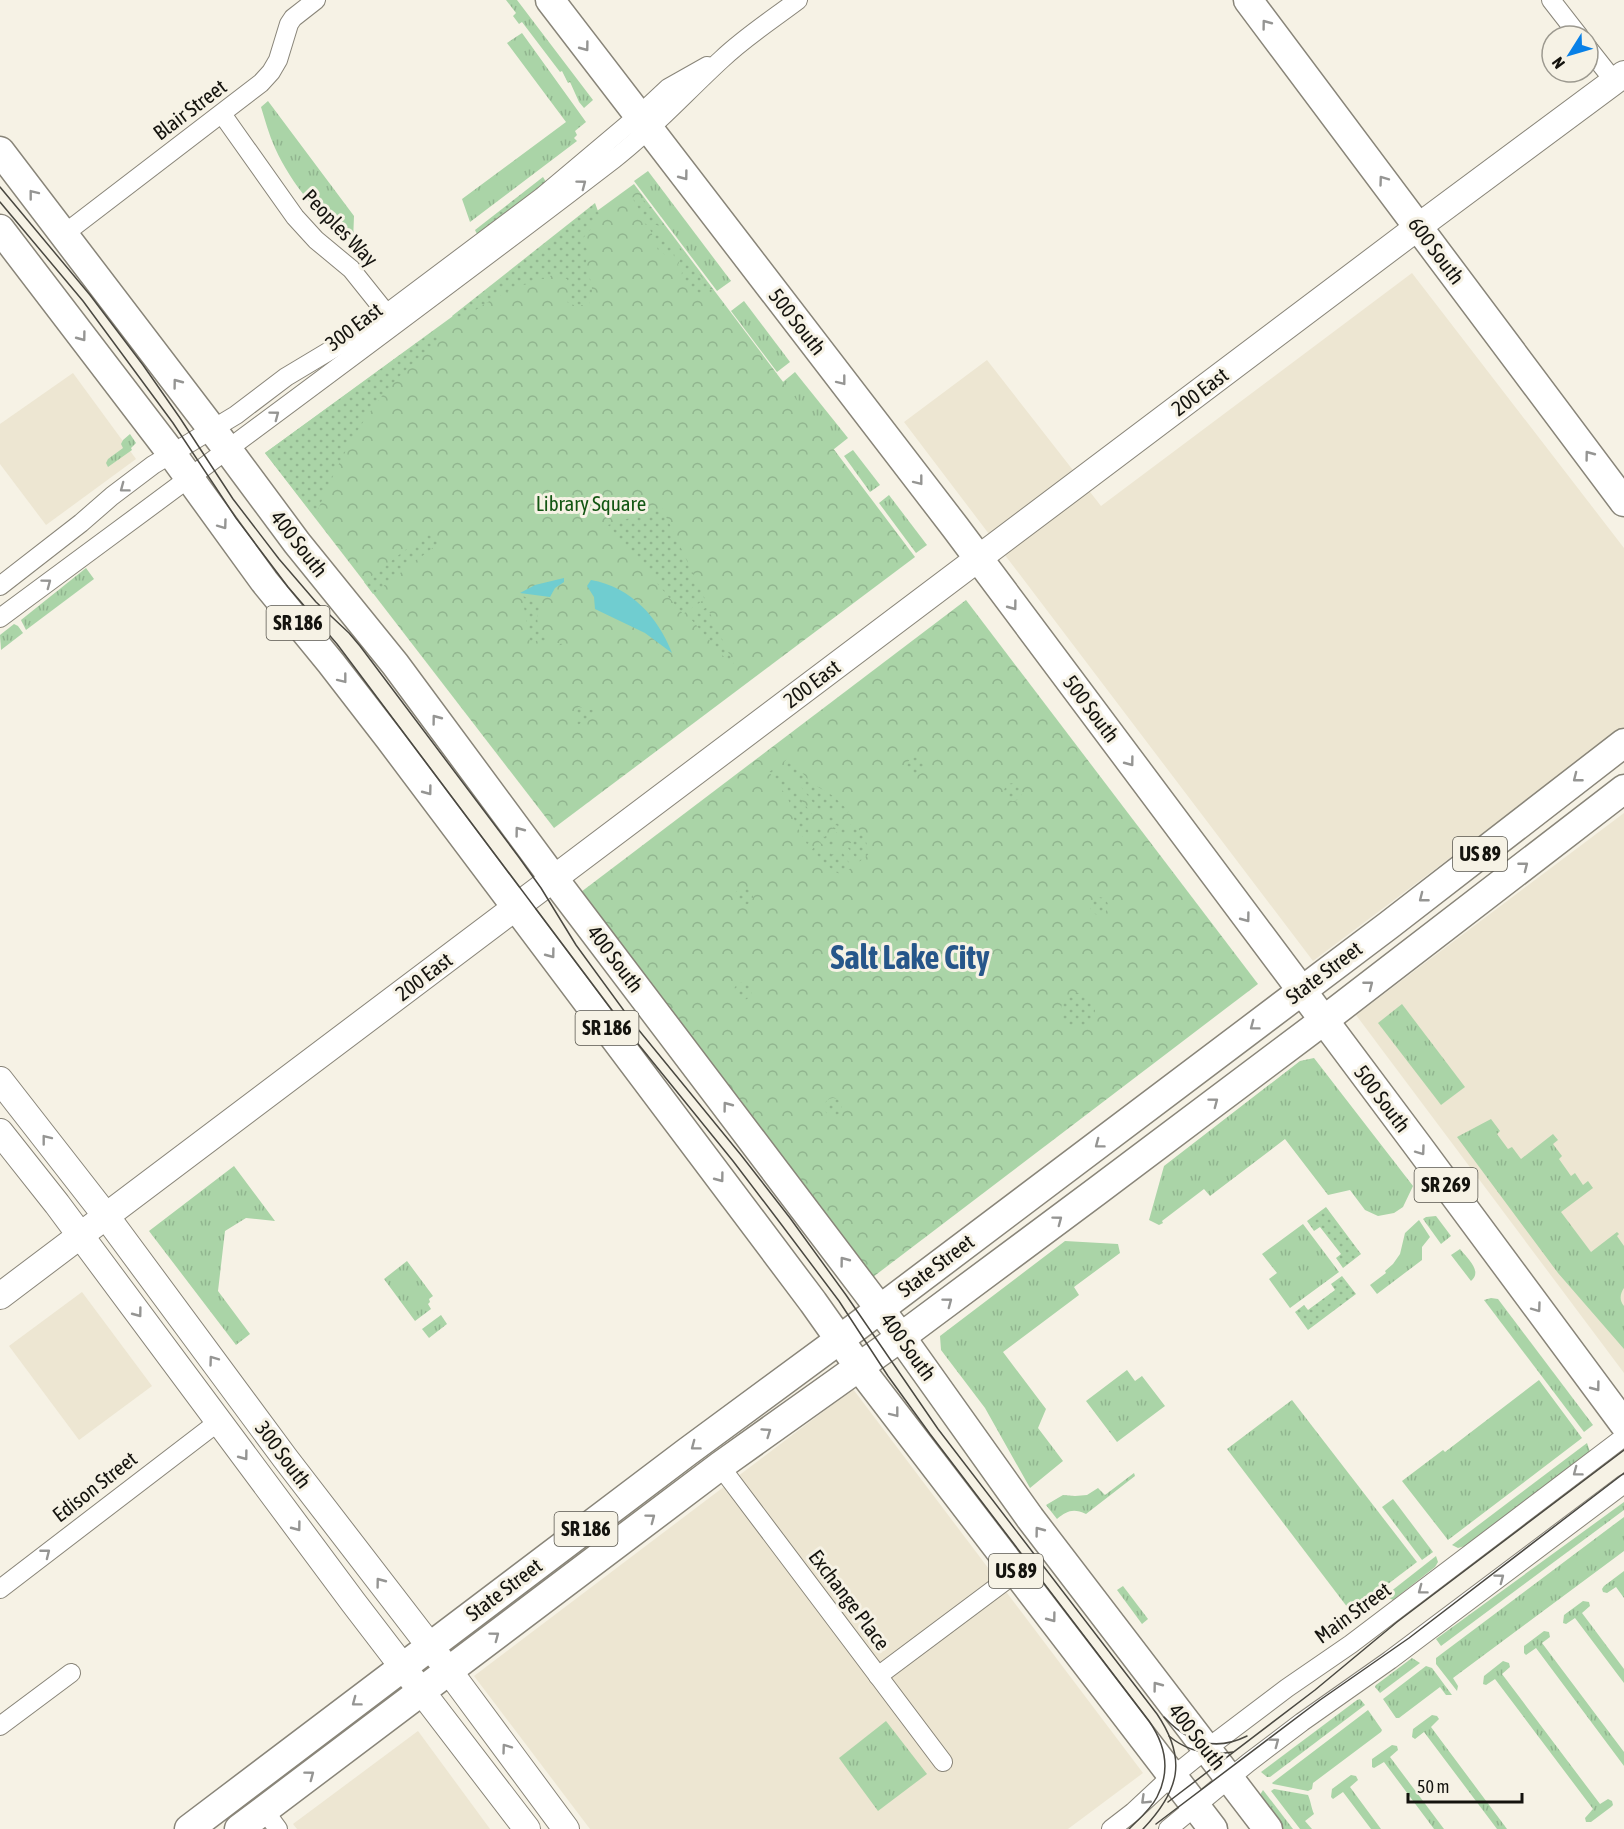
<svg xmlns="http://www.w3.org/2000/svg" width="1624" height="1829" font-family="'Asap Condensed',sans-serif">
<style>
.built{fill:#ede6d2}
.grass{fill:url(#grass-tufts)}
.park{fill:url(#park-crowns)}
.garden{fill:url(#garden-dots)}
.water{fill:#70cdd0}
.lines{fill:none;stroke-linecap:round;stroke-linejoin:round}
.street-casing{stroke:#898579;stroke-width:20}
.secondary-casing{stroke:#898579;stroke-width:28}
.primary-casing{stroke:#898579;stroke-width:31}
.street{stroke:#fff;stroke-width:18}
.secondary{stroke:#fff;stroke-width:26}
.primary{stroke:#fff;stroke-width:28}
.tram{stroke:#4a4841;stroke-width:1.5}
.oneway{stroke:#959593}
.labels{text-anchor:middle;stroke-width:6;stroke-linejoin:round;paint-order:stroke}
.shield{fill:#f6f2e5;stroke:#58564e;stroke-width:1.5}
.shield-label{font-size:20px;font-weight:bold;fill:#14130e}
.street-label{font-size:21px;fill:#14130e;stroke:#f6f2e5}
.park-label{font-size:21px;fill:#135613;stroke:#f6f2e5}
.town-label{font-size:33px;font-weight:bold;fill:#26568a;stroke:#f6f2e5}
</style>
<defs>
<pattern id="grass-tufts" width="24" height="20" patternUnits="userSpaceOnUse" patternTransform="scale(1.5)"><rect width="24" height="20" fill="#aad4a7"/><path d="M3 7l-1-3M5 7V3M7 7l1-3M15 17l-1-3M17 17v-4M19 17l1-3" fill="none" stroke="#91b58f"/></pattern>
<pattern id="park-crowns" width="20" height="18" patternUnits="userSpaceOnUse" patternTransform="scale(1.5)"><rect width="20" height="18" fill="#aad4a7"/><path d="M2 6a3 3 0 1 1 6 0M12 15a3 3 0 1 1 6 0" fill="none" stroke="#91b58f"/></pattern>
<pattern id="garden-dots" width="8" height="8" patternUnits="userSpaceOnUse" patternTransform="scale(1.5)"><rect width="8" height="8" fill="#aad4a7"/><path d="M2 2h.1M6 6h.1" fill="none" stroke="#91b58f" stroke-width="1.8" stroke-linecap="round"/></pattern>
</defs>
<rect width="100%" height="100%" fill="#f6f2e5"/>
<g class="built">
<polygon points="1412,273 1624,548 1624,727 1313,961 904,422 987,360 1101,506"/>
<polygon points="73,373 136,459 46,525 0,464 0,424"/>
<polygon points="1624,813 1624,1373 1356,1015"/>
<polygon points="82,1292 152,1386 79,1440 9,1346"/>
<polygon points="853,1389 1143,1773 1068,1829 590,1829 474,1676"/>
<polygon points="418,1731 490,1829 297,1829 293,1824"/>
</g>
<g class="grass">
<polygon points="506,0 517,0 593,100 584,108 579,102 570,82 568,83 562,71 560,72 522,22 519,24 513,16 516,13"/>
<polygon points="522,33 586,122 575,131 577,135 574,138 577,141 470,222 462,199 566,122 507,43"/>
<path d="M268 101 354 216 353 242C319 217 292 185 275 148 269 135 265 120 261 107Z"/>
<polygon points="648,171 731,281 717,291 634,181"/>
<polygon points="744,301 790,362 777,372 731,311"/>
<polygon points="795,372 848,438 824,457 772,391"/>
<polygon points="130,434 136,443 131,448 132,450 108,467 106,463 108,459 123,448 121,444 123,440"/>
<polygon points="853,450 880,485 870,492 844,456"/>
<polygon points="889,495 927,545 916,553 879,503"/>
<polygon points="86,568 94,579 26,630 21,620"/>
<polygon points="14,624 18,626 23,633 1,650 0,635"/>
<polygon points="1402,1004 1465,1087 1441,1105 1378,1023"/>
<polygon points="1314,1058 1413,1186 1403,1207 1394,1213 1378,1216 1365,1210 1350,1190 1328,1195 1285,1139 1210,1196 1204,1189 1162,1221 1163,1223 1159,1225 1149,1220 1164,1166 1300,1061"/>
<path d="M1491 1119 1500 1131 1497 1134 1508 1149 1512 1147 1521 1159 1553 1134 1558 1140 1553 1144 1562 1156 1559 1159 1571 1176 1575 1173 1583 1185 1588 1181 1593 1188 1561 1212 1591 1252 1617 1232 1619 1234 1617 1236 1624 1246V1288C1620 1294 1619 1300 1624 1306V1349L1558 1273 1457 1137Z"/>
<polygon points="234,1166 275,1221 246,1218 225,1231 218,1291 250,1334 236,1345 149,1231"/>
<polygon points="1436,1216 1451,1236 1441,1244 1423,1219 1426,1217"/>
<polygon points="1419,1220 1430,1237 1422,1247 1422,1260 1377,1294 1370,1285 1386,1273 1385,1271 1393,1264 1400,1254 1405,1233"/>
<polygon points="1303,1224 1339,1272 1290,1308 1269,1279 1277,1273 1262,1254"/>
<polygon points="1065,1241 1118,1244 1120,1253 1074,1287 1079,1295 1003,1352 1046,1409 1038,1428 1063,1461 1030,1488 985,1408 941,1350 940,1336"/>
<path d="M1460 1249C1467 1258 1483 1271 1471 1281L1451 1255Z"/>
<polygon points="407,1261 433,1296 429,1299 430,1302 428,1304 431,1309 415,1321 384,1279"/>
<polygon points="1491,1298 1498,1299 1593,1425 1584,1432 1484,1300"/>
<polygon points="441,1315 447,1324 429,1338 422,1329"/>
<polygon points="1127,1370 1135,1381 1142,1376 1165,1406 1117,1442 1086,1401"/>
<polygon points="1539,1380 1582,1438 1448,1540 1402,1481 1443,1450 1445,1452"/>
<polygon points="1292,1400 1417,1562 1351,1612 1227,1449"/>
<polygon points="1587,1443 1590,1452 1465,1546 1458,1548 1452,1545"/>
<path d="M1134 1473 1135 1476 1086 1514C1073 1508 1067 1511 1057 1519L1046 1505 1063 1495 1075 1496 1087 1495 1098 1488 1105 1495Z"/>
<polygon points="1393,1499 1433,1552 1422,1560 1382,1507"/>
<polygon points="1624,1502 1624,1510 1441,1646 1436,1639"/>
<polygon points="1624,1517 1624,1551 1453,1678 1458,1686 1457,1691 1436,1664 1436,1658"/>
<polygon points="1436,1556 1438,1562 1435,1567 1393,1600 1385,1596"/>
<polygon points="1624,1571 1624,1598 1616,1587 1607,1593 1603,1592 1602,1589 1604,1586"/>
<polygon points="1123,1586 1148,1619 1142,1624 1117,1590"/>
<polygon points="1583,1601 1589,1602 1590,1606 1582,1613 1624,1669 1624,1683 1575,1618 1566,1624 1563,1623 1564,1615"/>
<polygon points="1544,1631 1549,1632 1550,1637 1542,1643 1624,1752 1624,1766 1536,1648 1526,1655 1524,1653 1524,1646"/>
<polygon points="1412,1658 1420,1663 1380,1693 1375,1687 1376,1685"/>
<polygon points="1503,1661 1509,1663 1510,1667 1502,1674 1600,1804 1608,1799 1612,1801 1613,1805 1611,1807 1591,1822 1586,1822 1585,1818 1593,1809 1495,1679 1486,1685 1483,1684 1484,1676"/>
<polygon points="1426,1666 1432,1668 1452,1695 1446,1695 1440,1687 1399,1718 1396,1718 1383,1699"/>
<polygon points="1360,1699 1365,1705 1270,1777 1267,1777 1261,1772 1357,1700"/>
<polygon points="1368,1710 1382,1730 1381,1732 1313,1783 1312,1789 1308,1791 1273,1784 1272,1783"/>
<polygon points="1432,1715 1437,1716 1439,1719 1431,1727 1507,1829 1497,1829 1424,1732 1415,1739 1412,1737 1413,1729"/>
<polygon points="886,1721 927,1774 878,1811 839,1758"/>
<polygon points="1392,1745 1397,1746 1398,1750 1390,1757 1444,1829 1434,1829 1384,1762 1374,1768 1372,1767 1372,1759"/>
<polygon points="1351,1775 1356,1776 1358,1780 1350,1787 1381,1829 1371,1829 1343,1792 1333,1799 1331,1797 1332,1789"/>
<path d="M1274 1789 1308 1795C1311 1802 1311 1807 1314 1814L1305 1821 1312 1829H1300L1271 1791Z"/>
<polygon points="1263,1790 1293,1829 1281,1829 1258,1798"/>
</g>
<g class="park">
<polygon points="634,184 915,557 554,828 265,453"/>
<polygon points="966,600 1258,984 873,1277 581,892"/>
</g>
<g class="garden">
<polygon points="543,177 546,182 477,234 475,230"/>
<polygon points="632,197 642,198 666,230 657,225 646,225 642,220 639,210"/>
<path d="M595 203 599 214C595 228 589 229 582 240L589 253 584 268C593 281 594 290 589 304L576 306 567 302 571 288 567 279 553 275 515 288 486 303 458 322 452 316Z"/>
<path d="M650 229C667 234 674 244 675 261L658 250Z"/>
<polygon points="678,245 712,291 708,294 698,293 681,280 682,272 678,265 681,257"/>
<path d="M435 330 441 338C420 356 399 375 382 396 353 432 332 475 315 517L265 453Z"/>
<polygon points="662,508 705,599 683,614 608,525"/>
<polygon points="430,531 439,543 373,594 364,582"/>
<path d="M522 595 540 607C532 626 543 645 565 643L558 646C550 644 544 639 536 641L531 649Z"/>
<polygon points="707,607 738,673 690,618"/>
<path d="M615 690H622L577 726 575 718 578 707C581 707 584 709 587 710 597 712 610 697 615 690Z"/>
<polygon points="789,757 810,782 833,796 849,811 846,814 839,810 829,809 828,807 823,810 818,809 785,766 784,762"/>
<circle cx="916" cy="766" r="9"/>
<polygon points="775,768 778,769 812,814 812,818 808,822 809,823 808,834 810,842 807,844 796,825 788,798 769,772"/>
<circle cx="1013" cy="792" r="9"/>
<path d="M827 816C841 816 849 827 843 839L834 830 838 826 836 825 832 828 826 819Z"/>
<polygon points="853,819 866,842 870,853 859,862 848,848 848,846 853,840 851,839 852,830 850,821"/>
<path d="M816 824H819L826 832 822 835 824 837 828 835 835 843V846C820 848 813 838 816 824Z"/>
<path d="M814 847 820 851 831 853 832 855 839 852H842L852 867C849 869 847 872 844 874 836 877 818 856 812 850Z"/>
<circle cx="744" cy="896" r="9"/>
<circle cx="1099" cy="906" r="9"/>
<circle cx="743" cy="991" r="9"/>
<circle cx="1078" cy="1010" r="17"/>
<circle cx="833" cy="1107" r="9"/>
<polygon points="1326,1207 1361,1254 1343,1268 1336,1258 1341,1254 1320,1227 1314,1231 1307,1221"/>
<polygon points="1342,1276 1356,1294 1308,1330 1295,1312 1304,1305 1308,1310 1335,1290 1331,1284"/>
</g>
<g class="water">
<polygon points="564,578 564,582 555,588 550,597 520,593 535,585"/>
<path d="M591 580C631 587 658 617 672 653L645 633 595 609 594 597 587 586Z"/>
</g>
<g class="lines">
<g class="street-casing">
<g id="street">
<polyline points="1551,0 1579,36"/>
<polyline points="1588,48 1614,81"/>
<polyline points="222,114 295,217 316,240 351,269 387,314"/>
<polyline points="64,234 261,83 271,72 278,60 289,24 293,18 316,0"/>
<polyline points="0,586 81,523 112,496 153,465 236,415 286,377 366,329 543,196 638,116 668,88 707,66"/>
<path d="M0 618C205 466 411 315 614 159 653 129 686 92 722 59 745 37 773 19 798 0"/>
<polyline points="720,1466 943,1762"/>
<polyline points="0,1589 218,1422"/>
<polyline points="878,1676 1017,1572"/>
<polyline points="0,1726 71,1673"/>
<polyline points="264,1810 278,1829"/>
<polyline points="1111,1829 1133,1812 1162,1785 1213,1744 1287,1688 1351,1644 1624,1437"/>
<polyline points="1168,1829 1248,1763 1302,1722 1390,1660 1624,1484"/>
</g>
</g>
<g class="secondary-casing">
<g id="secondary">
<polyline points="0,1080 106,1216 285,1458 449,1671 566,1829"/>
<polyline points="0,1132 57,1204 353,1602 527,1829"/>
<polyline points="0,1296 1418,227 1624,74"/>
</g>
</g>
<g class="primary-casing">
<g id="primary">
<polyline points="550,0 955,527 1418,1146 1624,1424"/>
<polyline points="1248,0 1624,502"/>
<polyline points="0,151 228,450 297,543 395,664 554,879 901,1337 1030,1518 1268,1829"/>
<polyline points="0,229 172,454 264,581 331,663 389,738 813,1302 859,1367 1213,1829"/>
<polyline points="189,1829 687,1452 839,1340 1389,925 1624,743"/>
<polyline points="239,1829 720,1466 901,1337 1097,1191 1323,1021 1624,789"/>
</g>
</g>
<use href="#street" class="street"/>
<use href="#secondary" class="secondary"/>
<use href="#primary" class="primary"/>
<g class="tram">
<path d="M0 187 90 295 143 365 180 418 233 499 279 559 316 602 349 633 360 646 518 856 541 888 576 945 633 1023 741 1155 790 1218 846 1295 938 1429 1157 1714C1188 1760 1179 1791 1143 1829"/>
<path d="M0 202 83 301 173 423 236 518 288 587 337 644 626 1029 733 1161 781 1224 839 1301 888 1376 930 1434 1149 1721C1165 1744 1171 1770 1157 1797 1151 1809 1139 1819 1129 1829"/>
<path d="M1164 1717C1188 1743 1215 1752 1247 1736"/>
<path d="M1169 1736C1188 1752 1209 1756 1233 1752"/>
<polyline points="1168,1802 1315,1690 1397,1622 1624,1450"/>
<polyline points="1156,1824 1320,1700 1409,1638 1624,1473"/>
</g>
</g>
<defs><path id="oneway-chevron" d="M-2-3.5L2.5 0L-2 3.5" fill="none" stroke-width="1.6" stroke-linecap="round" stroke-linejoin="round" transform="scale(1.5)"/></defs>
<g class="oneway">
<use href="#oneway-chevron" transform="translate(1266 24) rotate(-127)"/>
<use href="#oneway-chevron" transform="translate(585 47) rotate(53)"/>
<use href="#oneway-chevron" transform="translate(684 176) rotate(53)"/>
<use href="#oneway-chevron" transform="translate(1383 180) rotate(-126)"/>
<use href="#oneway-chevron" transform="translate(582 184) rotate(-37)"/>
<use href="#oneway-chevron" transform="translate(33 194) rotate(-128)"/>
<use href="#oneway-chevron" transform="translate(82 337) rotate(53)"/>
<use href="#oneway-chevron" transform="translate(842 381) rotate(52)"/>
<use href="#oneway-chevron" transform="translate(177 383) rotate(-127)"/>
<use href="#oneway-chevron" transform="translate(275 415) rotate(-37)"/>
<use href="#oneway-chevron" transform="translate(1589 455) rotate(-127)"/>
<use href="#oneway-chevron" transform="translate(919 481) rotate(52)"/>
<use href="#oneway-chevron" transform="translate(124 488) rotate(143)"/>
<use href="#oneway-chevron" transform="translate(223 525) rotate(54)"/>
<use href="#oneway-chevron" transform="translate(47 583) rotate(-37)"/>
<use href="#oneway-chevron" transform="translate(1013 606) rotate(53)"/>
<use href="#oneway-chevron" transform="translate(343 679) rotate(52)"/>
<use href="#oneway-chevron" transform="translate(436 719) rotate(-127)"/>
<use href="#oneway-chevron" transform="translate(1130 762) rotate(53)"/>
<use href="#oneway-chevron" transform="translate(1577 778) rotate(142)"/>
<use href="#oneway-chevron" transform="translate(428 791) rotate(53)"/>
<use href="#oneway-chevron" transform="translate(519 831) rotate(-127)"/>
<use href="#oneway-chevron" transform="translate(1524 866) rotate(-38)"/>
<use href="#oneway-chevron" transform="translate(1423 898) rotate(142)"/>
<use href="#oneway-chevron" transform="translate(1246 918) rotate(53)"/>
<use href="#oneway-chevron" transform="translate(551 954) rotate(53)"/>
<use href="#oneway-chevron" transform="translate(1369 985) rotate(-38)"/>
<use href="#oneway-chevron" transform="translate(1254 1026) rotate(143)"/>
<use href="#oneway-chevron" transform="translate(1214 1102) rotate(-37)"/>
<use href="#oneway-chevron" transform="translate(727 1106) rotate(-127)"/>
<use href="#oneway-chevron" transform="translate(46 1139) rotate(-128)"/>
<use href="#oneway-chevron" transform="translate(1099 1144) rotate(143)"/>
<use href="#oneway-chevron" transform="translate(1421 1151) rotate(54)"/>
<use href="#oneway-chevron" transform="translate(720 1178) rotate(53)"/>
<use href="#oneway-chevron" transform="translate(1058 1220) rotate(-37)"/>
<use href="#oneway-chevron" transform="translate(844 1261) rotate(-127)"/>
<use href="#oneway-chevron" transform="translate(948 1302) rotate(-37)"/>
<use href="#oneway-chevron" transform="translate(1537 1308) rotate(54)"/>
<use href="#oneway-chevron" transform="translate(138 1313) rotate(53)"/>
<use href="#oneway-chevron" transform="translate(213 1360) rotate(-126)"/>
<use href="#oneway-chevron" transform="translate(1596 1387) rotate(53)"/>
<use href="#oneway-chevron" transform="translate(895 1413) rotate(52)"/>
<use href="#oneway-chevron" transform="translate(767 1432) rotate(-35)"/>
<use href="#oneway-chevron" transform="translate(695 1446) rotate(143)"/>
<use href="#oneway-chevron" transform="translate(244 1456) rotate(53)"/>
<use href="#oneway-chevron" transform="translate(1577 1472) rotate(143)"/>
<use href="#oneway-chevron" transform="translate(651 1518) rotate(-37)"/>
<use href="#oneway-chevron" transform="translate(297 1527) rotate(53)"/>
<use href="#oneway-chevron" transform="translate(1039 1531) rotate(-127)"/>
<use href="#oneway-chevron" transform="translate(46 1553) rotate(-38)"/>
<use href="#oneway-chevron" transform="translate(1500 1578) rotate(-37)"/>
<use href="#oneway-chevron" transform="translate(380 1582) rotate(-127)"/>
<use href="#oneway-chevron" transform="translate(1422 1590) rotate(143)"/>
<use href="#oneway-chevron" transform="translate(1052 1618) rotate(53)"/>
<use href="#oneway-chevron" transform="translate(495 1636) rotate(-37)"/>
<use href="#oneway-chevron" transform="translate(1157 1686) rotate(-127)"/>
<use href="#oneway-chevron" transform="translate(356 1702) rotate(143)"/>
<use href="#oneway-chevron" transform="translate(1275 1742) rotate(-37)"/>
<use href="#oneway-chevron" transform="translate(506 1748) rotate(-126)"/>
<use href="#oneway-chevron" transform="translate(310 1775) rotate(-37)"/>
<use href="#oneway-chevron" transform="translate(1145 1800) rotate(136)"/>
</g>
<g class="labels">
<g class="shield">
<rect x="266.5" y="606" width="63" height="34" rx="4.5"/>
<rect x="1453" y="837" width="54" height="34" rx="4.5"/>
<rect x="575.5" y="1011" width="63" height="34" rx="4.5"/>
<rect x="1414.5" y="1168" width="63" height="34" rx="4.5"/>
<rect x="554.5" y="1512" width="63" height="34" rx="4.5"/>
<rect x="989" y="1554" width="54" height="34" rx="4.5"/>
</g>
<g class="shield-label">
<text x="298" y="630">SR 186</text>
<text x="1480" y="861">US 89</text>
<text x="607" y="1035">SR 186</text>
<text x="1446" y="1192">SR 269</text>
<text x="586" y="1536">SR 186</text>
<text x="1016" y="1578">US 89</text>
</g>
<g class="street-label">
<text transform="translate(190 110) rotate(-37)" y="7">Blair Street</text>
<text transform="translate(340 228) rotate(46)" y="7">Peoples Way</text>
<text transform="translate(1436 251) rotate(53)" y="7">600 South</text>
<text transform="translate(797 322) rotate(52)" y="7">500 South</text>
<text transform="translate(354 327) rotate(-37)" y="7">300 East</text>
<text transform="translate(1200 392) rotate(-37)" y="7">200 East</text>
<text transform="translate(299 544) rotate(52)" y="7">400 South</text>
<text transform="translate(812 684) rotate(-37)" y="7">200 East</text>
<text transform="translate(1091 709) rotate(53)" y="7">500 South</text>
<text transform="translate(615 959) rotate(53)" y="7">400 South</text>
<text transform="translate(1324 973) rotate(-37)" y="7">State Street</text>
<text transform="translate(424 977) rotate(-37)" y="7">200 East</text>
<text transform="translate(1382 1099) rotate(53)" y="7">500 South</text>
<text transform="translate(936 1266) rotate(-37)" y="7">State Street</text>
<text transform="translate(908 1347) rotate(54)" y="7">400 South</text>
<text transform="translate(283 1455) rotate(53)" y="7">300 South</text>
<text transform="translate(95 1487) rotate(-38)" y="7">Edison Street</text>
<text transform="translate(504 1590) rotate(-37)" y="7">State Street</text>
<text transform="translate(849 1600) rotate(53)" y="7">Exchange Place</text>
<text transform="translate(1353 1613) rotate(-36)" y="7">Main Street</text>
<text transform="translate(1197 1737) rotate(52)" y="7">400 South</text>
</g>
<g class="park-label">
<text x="591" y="511">Library Square</text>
</g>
<g class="town-label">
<text x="910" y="969">Salt Lake City</text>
</g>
</g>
<g transform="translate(1570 54) rotate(233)"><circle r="28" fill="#f6f2e5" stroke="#9c998f" stroke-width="1.5"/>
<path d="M0-4.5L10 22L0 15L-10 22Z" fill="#0880e7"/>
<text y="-9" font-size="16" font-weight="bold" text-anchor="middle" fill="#14130e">N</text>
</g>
<path d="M1408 1793v9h114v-9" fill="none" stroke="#14130e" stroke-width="3"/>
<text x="1417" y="1793" font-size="18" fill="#14130e" stroke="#f6f2e5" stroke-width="4.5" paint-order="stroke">50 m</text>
</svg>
